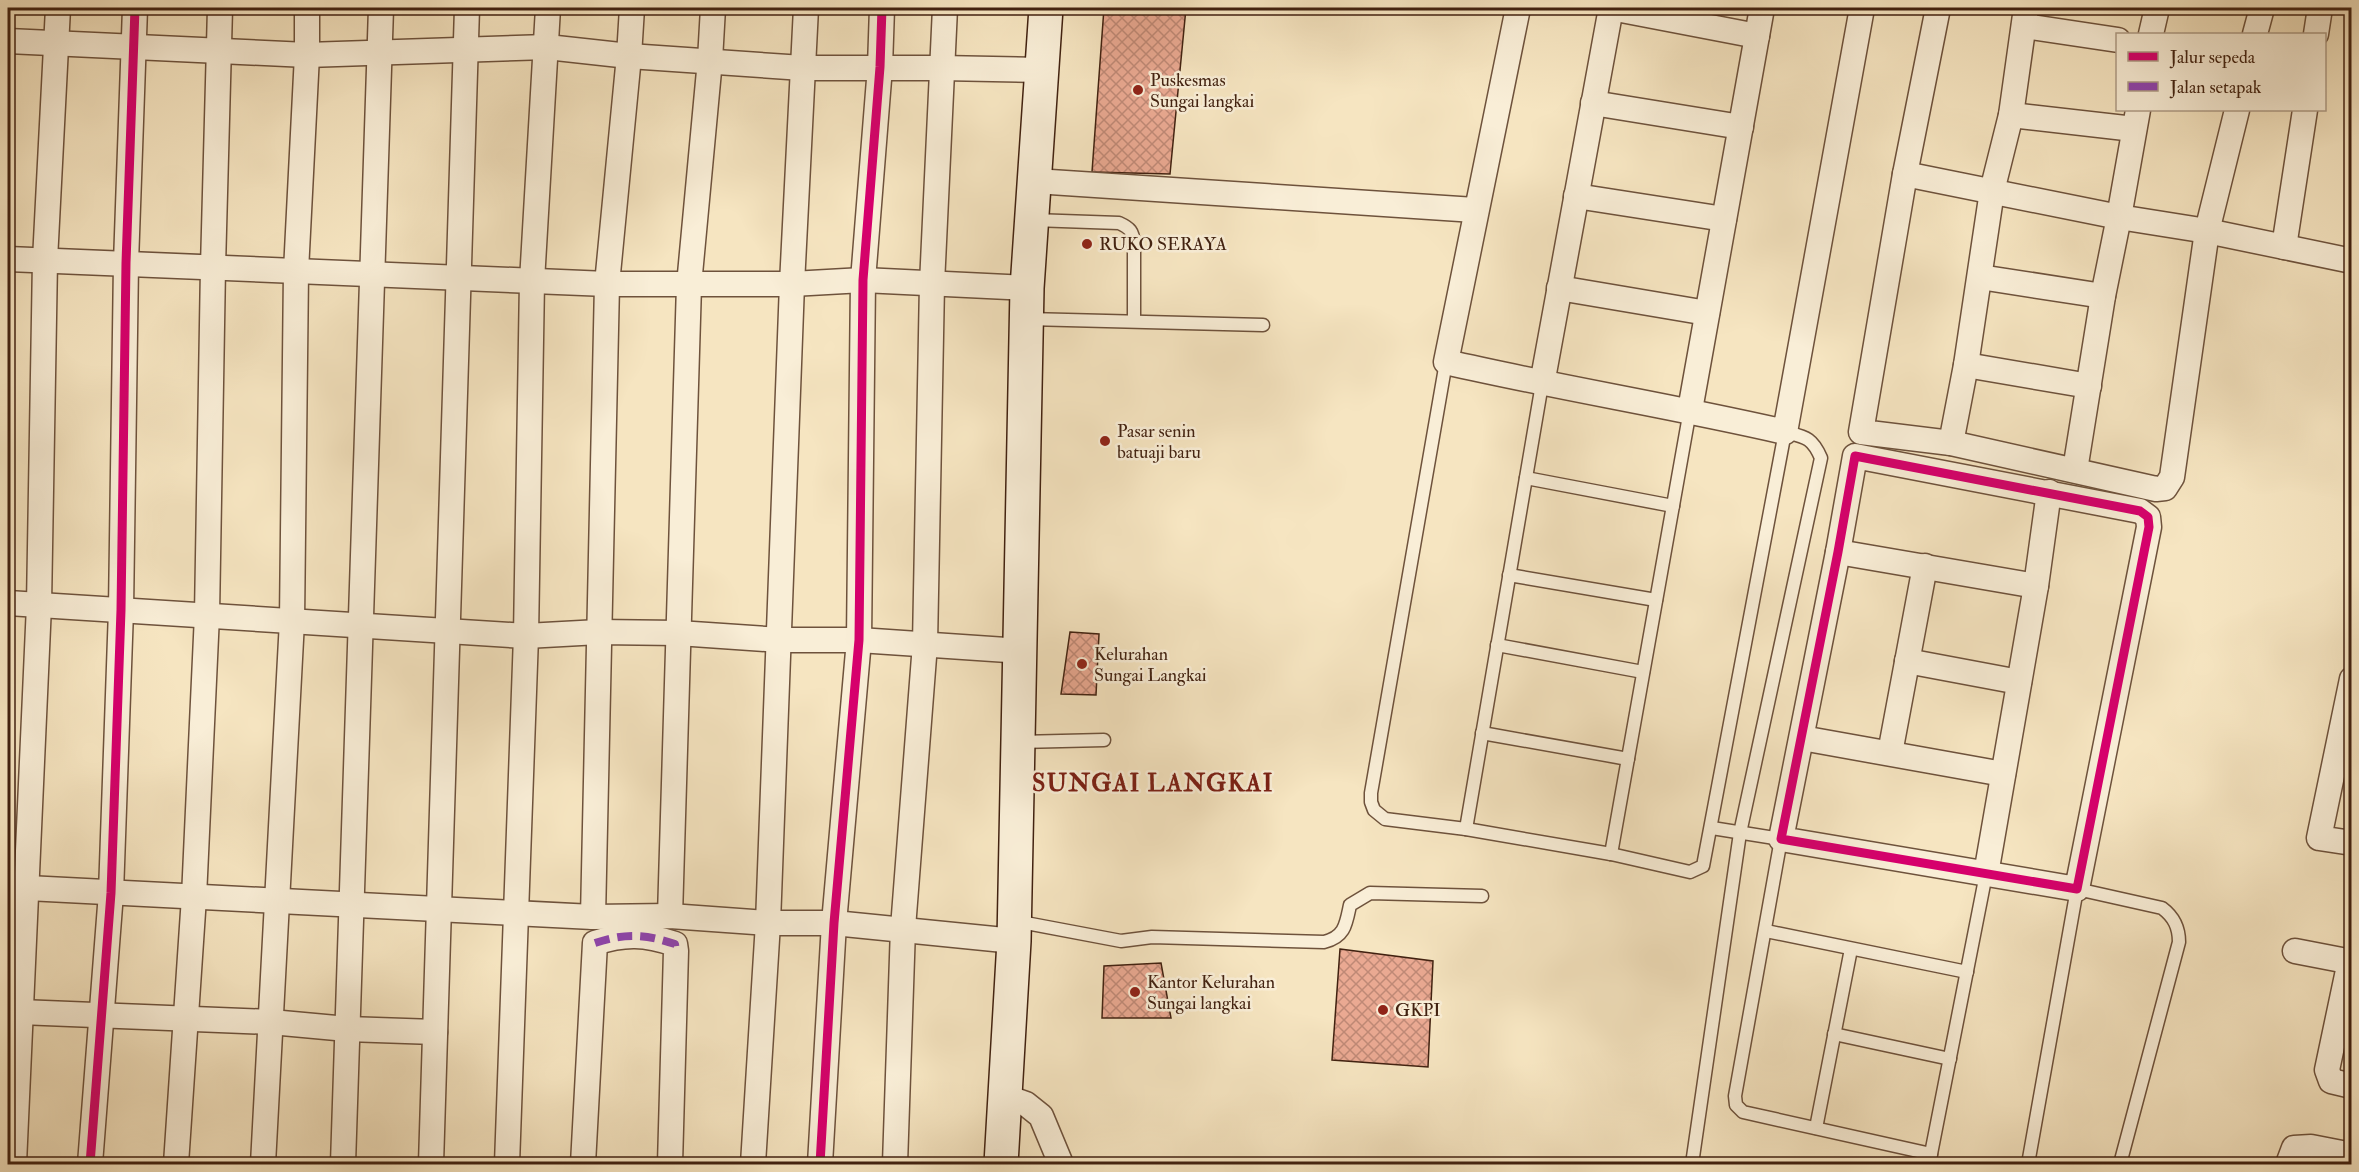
<svg xmlns="http://www.w3.org/2000/svg" width="2359" height="1172" font-family="'IM FELL Double Pica',serif">
<style>
.building{fill:url(#building-cross-hatch);stroke:#412110;stroke-width:1.5}
.lines{fill:none;stroke-linecap:round;stroke-linejoin:round}
.lane-casing{stroke:#6e523c;stroke-width:15}
.street-casing{stroke:#6e523c;stroke-width:27}
.secondary-casing{stroke:#412110;stroke-width:36}
.lane{stroke:#f9eed7;stroke-width:12}
.street{stroke:#f9eed7;stroke-width:24}
.secondary{stroke:#f9eed7;stroke-width:33}
.quiet{stroke:#8e44ad;stroke-width:8;stroke-dasharray:15 8;stroke-linecap:butt}
.cycleway-casing{stroke:#f9eed7;stroke-width:13}
.cycleway{stroke:#d6006c;stroke-width:9}
.poi-dot{fill:#8f2418;stroke:#f9eed7;stroke-width:2}
.labels{text-anchor:middle;stroke-width:5;stroke-linejoin:round;paint-order:stroke}
.poi-label{font-size:18px;fill:#412110;stroke:#f9eed7;text-anchor:start}
.district-label{font-size:24px;font-weight:bold;letter-spacing:1.5px;fill:#7a1f14;stroke:#f9eed7}
</style>
<defs>
<pattern id="building-cross-hatch" width="8" height="8" patternUnits="userSpaceOnUse" patternTransform="scale(1.5)"><rect width="8" height="8" fill="#eaa992"/><path d="M0 0l8 8M0 8l8-8" fill="none" stroke="#bf8976"/></pattern>
</defs>
<rect width="100%" height="100%" fill="#f6e5c1"/>
<filter id="stains"><feTurbulence type="fractalNoise" baseFrequency=".00333" numOctaves="4"/><feColorMatrix values="0 0 0 0 .2 0 0 0 0 .09 0 0 0 0 .02 0 0 0 .5 -.17"/></filter>
<radialGradient id="worn" r=".72"><stop offset=".6" stop-color="#630" stop-opacity="0"/><stop offset="1" stop-color="#630" stop-opacity=".3"/></radialGradient>
<g class="building">
<polygon points="1104,8 1186,8 1170,174 1092,172"/>
<polygon points="1070,632 1099,634 1096,695 1061,694"/>
<polygon points="1340,949 1433,961 1428,1067 1332,1060"/>
<polygon points="1161,963 1171,1018 1102,1018 1104,966"/>
</g>
<g class="lines">
<g class="lane-casing">
<g id="lane">
<path d="M1033 220 1119 223C1130 228 1133 231 1134 244V321"/>
<polyline points="1028,319 1263,325"/>
<path d="M1446 362 1371 793V802L1374 810 1385 819 1466 829 1611 854 1690 872 1703 866 1785 432C1805 437 1812 437 1821 458L1740 833 1692 1164"/>
<polyline points="1526,478 1673,506"/>
<polyline points="1509,575 1656,600"/>
<polyline points="1497,645 1643,672"/>
<polyline points="1482,733 1628,759"/>
<polyline points="1019,742 1104,740"/>
<polyline points="1712,828 1781,839 1735,1096 1736,1105 1743,1112 1931,1154"/>
<polyline points="1466,829 1542,384"/>
<polyline points="1611,854 1690,410"/>
<path d="M1015 921 1121 941 1152 937 1324 942C1345 937 1346 924 1350 905L1370 893 1482 896"/>
<polyline points="1766,931 1967,972"/>
<polyline points="1834,1034 1950,1059"/>
<polyline points="1816,1128 1851,949"/>
<polyline points="1929,1164 1986,874"/>
<path d="M2028 1164 2077 889 2162 908C2174 917 2179 927 2179 942L2120 1164"/>
</g>
</g>
<g class="street-casing">
<g id="street">
<path d="M1518 8 1446 362C1559 388 1672 406 1785 432L1862 8"/>
<polyline points="1611,8 1757,36"/>
<polyline points="1938,8 1905,174 1861,432 1951,443 2156,489 2165,488 2172,477 2207,231 2237,110"/>
<polyline points="2024,26 2118,40"/>
<polyline points="2151,34 2157,8"/>
<polyline points="2255,34 2262,8"/>
<polyline points="2316,34 2320,8"/>
<polyline points="8,41 307,55 547,47 629,56 803,68 941,68 1042,70"/>
<polyline points="1593,103 1741,127"/>
<polyline points="2011,115 2134,129"/>
<polyline points="1905,174 2119,217 2207,231 2352,261"/>
<polyline points="1035,181 1475,210"/>
<polyline points="1576,196 1724,219"/>
<polyline points="2284,247 2305,110"/>
<polyline points="8,259 607,284 792,284 863,280 1027,288"/>
<polyline points="1980,277 2103,296"/>
<polyline points="1559,288 1707,313"/>
<polyline points="1966,365 2089,386"/>
<polyline points="1542,384 1611,8"/>
<polyline points="1690,410 1762,8"/>
<polyline points="1951,443 1966,365 1992,191 2011,115 2026,8"/>
<polygon points="1855,456 2140,511 2148,517 2149,527 2077,889 1781,839 1838,552"/>
<polyline points="2075,470 2103,296 2119,217 2138,110"/>
<polyline points="1838,552 2036,586"/>
<polyline points="8,603 526,636 599,632 678,633 780,640 859,640 1021,651"/>
<polyline points="1907,661 2019,682"/>
<polyline points="2352,679 2319,838 2352,843"/>
<polyline points="1802,738 2003,774"/>
<polyline points="1890,753 1925,566"/>
<polyline points="1986,874 2036,586 2049,492"/>
<polyline points="8,887 593,917 670,916 768,923 834,923 1014,941"/>
<polyline points="670,916 689,285 710,60 713,8"/>
<polyline points="593,917 607,284 629,56 632,8"/>
<polyline points="2295,951 2352,962"/>
<polyline points="2350,961 2327,1070 2331,1081 2352,1086"/>
<polyline points="20,1012 271,1022 347,1029 435,1032"/>
<polyline points="1006,1097 1026,1104 1041,1116 1061,1164"/>
<polyline points="14,1164 39,605 45,260 58,8"/>
<polyline points="90,1164 111,893 121,610 126,263 135,8"/>
<polyline points="176,1164 194,897 207,615 213,267 220,8"/>
<polyline points="263,1164 292,621 296,271 307,55 307,8"/>
<polyline points="343,1164 381,8"/>
<polyline points="431,1164 467,8"/>
<polyline points="507,1164 526,636 532,281 548,8"/>
<path d="M583 1164 595 943C625 933 645 934 675 944L676 951 670 1164"/>
<polyline points="753,1164 768,923 792,284 806,8"/>
<polyline points="820,1164 834,923 859,640 863,280 880,67 882,8"/>
<polyline points="895,1164 903,928 925,644 932,284 945,8"/>
<polyline points="2288,1164 2294,1148 2311,1147 2352,1155"/>
</g>
</g>
<g class="secondary-casing">
<polyline id="secondary" points="1001,1164 1014,941 1027,288 1046,8"/>
</g>
<use href="#lane" class="lane"/>
<use href="#street" class="street"/>
<use href="#secondary" class="secondary"/>
<g class="quiet">
<path d="M595 943C625 933 645 934 675 944L676 951"/>
<polyline points="1058,1160 1061,1164"/>
</g>
<g class="cycleway-casing">
<g id="cycleway">
<polygon points="1855,456 2140,511 2148,517 2149,527 2077,889 1781,839 1838,552"/>
<polyline points="90,1164 111,893 121,610 126,263 135,8"/>
<polyline points="820,1164 834,923 859,640 863,280 880,67 882,8"/>
</g>
</g>
<use href="#cycleway" class="cycleway"/>
</g>
<g class="poi-dot">
<circle cx="1138" cy="90" r="6"/>
<circle cx="1087" cy="244" r="6"/>
<circle cx="1105" cy="441" r="6"/>
<circle cx="1082" cy="664" r="6"/>
<circle cx="1135" cy="992" r="6"/>
<circle cx="1383" cy="1010" r="6"/>
</g>
<g class="labels">
<g class="poi-label">
<text x="1150" y="86">Puskesmas<tspan x="1150" dy="21">Sungai langkai</tspan></text>
<text x="1099" y="250">RUKO SERAYA</text>
<text x="1117" y="437">Pasar senin<tspan x="1117" dy="21">batuaji baru</tspan></text>
<text x="1094" y="660">Kelurahan<tspan x="1094" dy="21">Sungai Langkai</tspan></text>
<text x="1147" y="988">Kantor Kelurahan<tspan x="1147" dy="21">Sungai langkai</tspan></text>
<text x="1395" y="1016">GKPI</text>
</g>
<g class="district-label">
<text x="1153" y="791">SUNGAI LANGKAI</text>
</g>
</g>
<rect width="2359" height="1172" fill="none" stroke="#f6e5c1" stroke-width="30"/>
<rect x="9" y="9" width="2341" height="1154" fill="none" stroke="#412110" stroke-width="3"/>
<rect x="15" y="15" width="2329" height="1142" fill="none" stroke="#412110" stroke-width="1.5"/>
<rect x="2116" y="33" width="210" height="78" fill="#f9eed7" stroke="#af9c87" stroke-width="1.5"/>
<rect x="2128" y="52" width="30" height="9" fill="#d6006c" stroke="#af9c87" stroke-width="1.5"/>
<text x="2170" y="63" font-size="18" fill="#412110">Jalur sepeda</text>
<rect x="2128" y="82" width="30" height="9" fill="#8e44ad" stroke="#af9c87" stroke-width="1.5"/>
<text x="2170" y="93" font-size="18" fill="#412110">Jalan setapak</text>
<rect width="100%" height="100%" filter="url(#stains)"/>
<rect width="100%" height="100%" fill="url(#worn)"/>
</svg>
